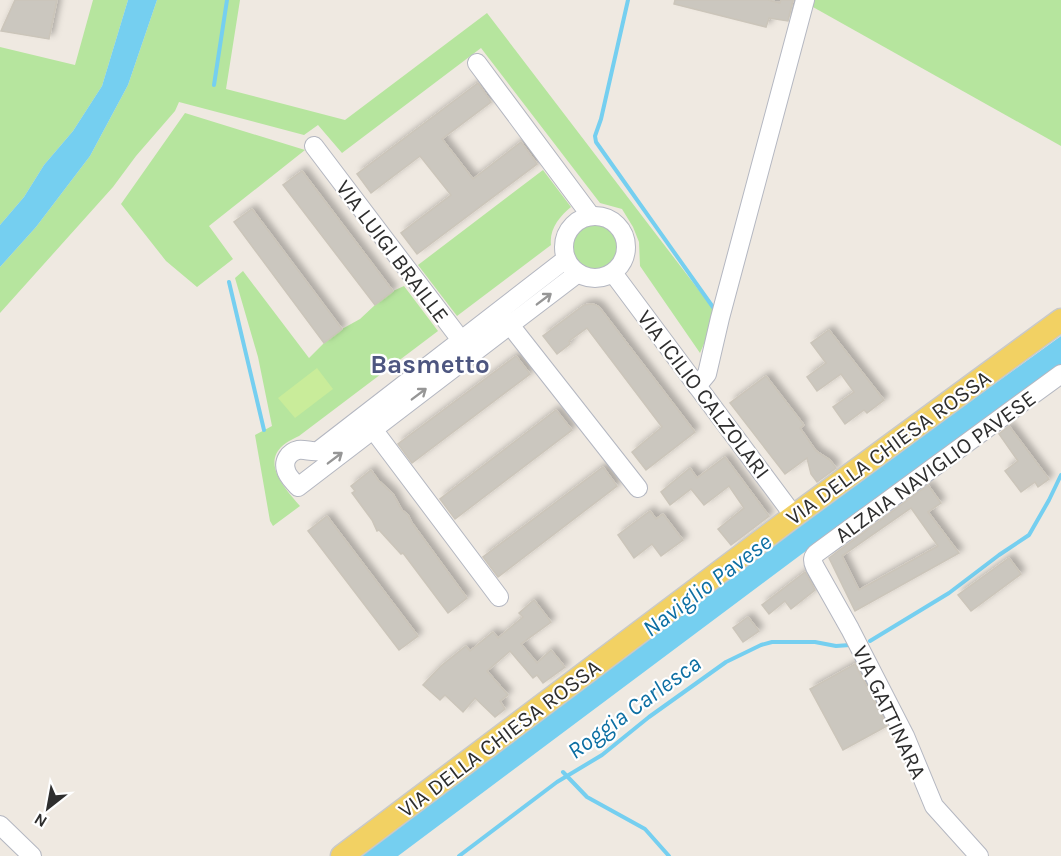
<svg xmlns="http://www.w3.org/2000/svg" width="1061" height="856" font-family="Karla,sans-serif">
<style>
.green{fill:#b6e59e}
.pitch{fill:#c9ec9a}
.water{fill:#75cff0}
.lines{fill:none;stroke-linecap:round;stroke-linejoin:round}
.stream{stroke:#75cff0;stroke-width:4}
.building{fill:#cbc7bf;stroke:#cbc5ba;stroke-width:1.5;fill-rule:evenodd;filter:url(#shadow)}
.minor-casing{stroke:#b4b7c1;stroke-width:20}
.major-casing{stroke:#c9c9c9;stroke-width:25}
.minor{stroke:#fff;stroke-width:18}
.major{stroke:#f2d163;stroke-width:22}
.oneway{stroke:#969696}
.labels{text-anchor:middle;stroke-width:4.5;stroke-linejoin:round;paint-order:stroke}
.street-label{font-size:22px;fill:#2e2e2e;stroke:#fff}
.water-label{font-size:24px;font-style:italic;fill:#0d6fa3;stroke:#fff}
.quarter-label{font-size:26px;font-weight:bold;fill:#4d5680;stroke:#fff}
</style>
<defs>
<filter id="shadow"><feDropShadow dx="4.5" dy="-4.5" stdDeviation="3" flood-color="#0004"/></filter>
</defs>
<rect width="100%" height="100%" fill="#efe9e1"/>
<g class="green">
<polygon points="93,0 128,0 102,86 73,131 44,165 24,197 0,225 0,47 75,65"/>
<polygon points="157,0 240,0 226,89 345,120 487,13 717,314 700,353 640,266 639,242 633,227 622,209 600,203 481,48 342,153 318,125 304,135 179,102 175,111 136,156 113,187 0,313 0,267 36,227 90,156 128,85"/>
<polygon points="805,0 1061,0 1061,146 804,2"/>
<polygon points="185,113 305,150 209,226 233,259 197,287 166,261 121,204"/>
<path d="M543 170 571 207C560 216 549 229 551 245L457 316 418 265Z"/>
<circle cx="596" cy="247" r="23"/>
<path d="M243 271 309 358 324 343 342 329 360 319 375 305 393 291 404 286 438 331 299 436C295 438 290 440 286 443 259 462 286 489 300 506L273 526 270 521 255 435 272 426 258 357 235 278Z"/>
</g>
<polygon class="pitch" points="317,368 333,389 295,418 278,398"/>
<g class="water">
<polygon points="128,0 157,0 128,85 90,156 36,227 0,267 0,225 24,197 44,165 73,131 102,86"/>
<polygon points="1061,336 1061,365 842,524 398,856 358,856 827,505"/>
</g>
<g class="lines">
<g class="stream">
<polyline points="628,0 601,119 595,136 596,142 715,310"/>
<polyline points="214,85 227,0"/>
<polyline points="229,282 264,430"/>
<polyline points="870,641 949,593 999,555 1029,535 1049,500 1061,475"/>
<polyline points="563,772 587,797 645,829 669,856"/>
<polyline points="459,856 557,782 602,755 649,717 726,662 761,645 772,642 815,642 836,646 850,645"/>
</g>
</g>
<g class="building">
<polygon points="15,0 57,0 49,39 1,31"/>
<polygon points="675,0 768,0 780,3 781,0 793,0 788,21 769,18 766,27 674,4"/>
<polygon points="478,83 491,102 442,139 473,179 521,142 537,164 417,254 401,233 451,195 420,156 371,193 357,174"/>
<polygon points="302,171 393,291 375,305 283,185"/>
<polygon points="252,209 342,329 324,343 234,222"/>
<polygon points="591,304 596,305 600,308 695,432 646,470 632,452 662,427 587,328 569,341 570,344 557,354 543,336 584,305"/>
<polygon points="829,330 884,400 867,413 864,410 845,424 833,407 854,392 841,374 817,391 807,377 826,363 811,343"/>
<polygon points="516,356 530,374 412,463 398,444"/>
<polygon points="766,376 804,425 800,428 816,451 830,460 836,468 817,482 811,474 807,458 785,474 730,403"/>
<polygon points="556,410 572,430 455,519 440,499"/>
<polygon points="1009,426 1049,479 1038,487 1035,482 1021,492 1005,471 1018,461 999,434"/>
<polygon points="725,457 769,516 731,545 718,529 744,508 729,486 704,505 691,489 670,505 661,492 690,468 697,478"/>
<polygon points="603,467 617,486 498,577 483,557"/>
<polygon points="371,470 378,480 393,494 402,510 408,515 412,523 467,598 448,613 403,553 401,554 379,530 377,531 372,520 352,493 355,491 351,486"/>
<path d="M928 485 941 503 928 512 959 553 855 611 829 558ZM911 508 938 546 859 590 842 556Z"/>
<polygon points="650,511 656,519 663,514 683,540 661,556 652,544 634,558 618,535"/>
<polygon points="327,516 418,636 399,650 308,531"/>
<polygon points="1009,558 1021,574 971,611 958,595"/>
<polygon points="805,572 815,590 791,609 785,601 769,614 762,605"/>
<polygon points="534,600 551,622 521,644 537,663 551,650 565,667 543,683 537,675 533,678 510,651 487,671 508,695 500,701 505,709 495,717 475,698 463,712 445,695 440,700 423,685 441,666 466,646 470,651 493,632 498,638 523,617 519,613"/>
<polygon points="748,617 759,631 743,642 733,628"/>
<polygon points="855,664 887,726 843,750 810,689"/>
</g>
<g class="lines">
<g class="minor-casing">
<g id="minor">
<polyline points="477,63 591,216"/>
<polyline points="314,146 467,348"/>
<circle cx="595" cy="247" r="31"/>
<path d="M566 259 318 451C311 452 305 449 298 450 289 452 283 461 286 470 287 476 294 482 298 487L578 273"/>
<polyline points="613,273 794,516"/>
<polyline points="510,325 638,488"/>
<polyline points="697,386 707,374 720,318 805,0"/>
<polyline points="366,420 499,597"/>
<polyline points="0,825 32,856"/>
<path d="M979 856 934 806 905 736 850 629 815 567C812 561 812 556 818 552L1061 374"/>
</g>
</g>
<g class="major-casing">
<polyline id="major" points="342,856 794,516 1061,320"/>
</g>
<use href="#minor" class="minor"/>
<use href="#major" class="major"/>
</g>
<defs><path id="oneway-shaft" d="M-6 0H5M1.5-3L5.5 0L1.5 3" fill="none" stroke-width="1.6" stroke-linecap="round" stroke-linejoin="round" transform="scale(1.5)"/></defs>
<g class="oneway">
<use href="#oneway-shaft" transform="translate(544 299) rotate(-37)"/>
<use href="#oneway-shaft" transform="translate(419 394) rotate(-37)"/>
<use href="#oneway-shaft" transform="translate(335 458) rotate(-37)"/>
</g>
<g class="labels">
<g class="street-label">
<text transform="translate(393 251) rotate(53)" y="8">VIA LUIGI BRAILLE</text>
<text transform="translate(704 394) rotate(53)" y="8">VIA ICILIO CALZOLARI</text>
<text transform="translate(888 447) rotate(-36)" y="8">VIA DELLA CHIESA ROSSA</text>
<text transform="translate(935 466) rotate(-36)" y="8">ALZAIA NAVIGLIO PAVESE</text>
<text transform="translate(890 712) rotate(65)" y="8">VIA GATTINARA</text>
<text transform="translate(499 738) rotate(-37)" y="8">VIA DELLA CHIESA ROSSA</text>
</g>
<g class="water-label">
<text transform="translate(707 585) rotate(-37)" y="8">Naviglio Pavese</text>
<text transform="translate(634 707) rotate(-36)" y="8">Roggia Carlesca</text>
</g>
<g class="quarter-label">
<text x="430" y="373">Basmetto</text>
</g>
</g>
<g transform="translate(48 808) rotate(211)" stroke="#ffffff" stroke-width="4.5" paint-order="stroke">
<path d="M0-4.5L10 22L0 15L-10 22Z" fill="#2e2e2e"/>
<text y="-9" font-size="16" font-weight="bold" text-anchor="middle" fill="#2e2e2e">N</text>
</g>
</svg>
